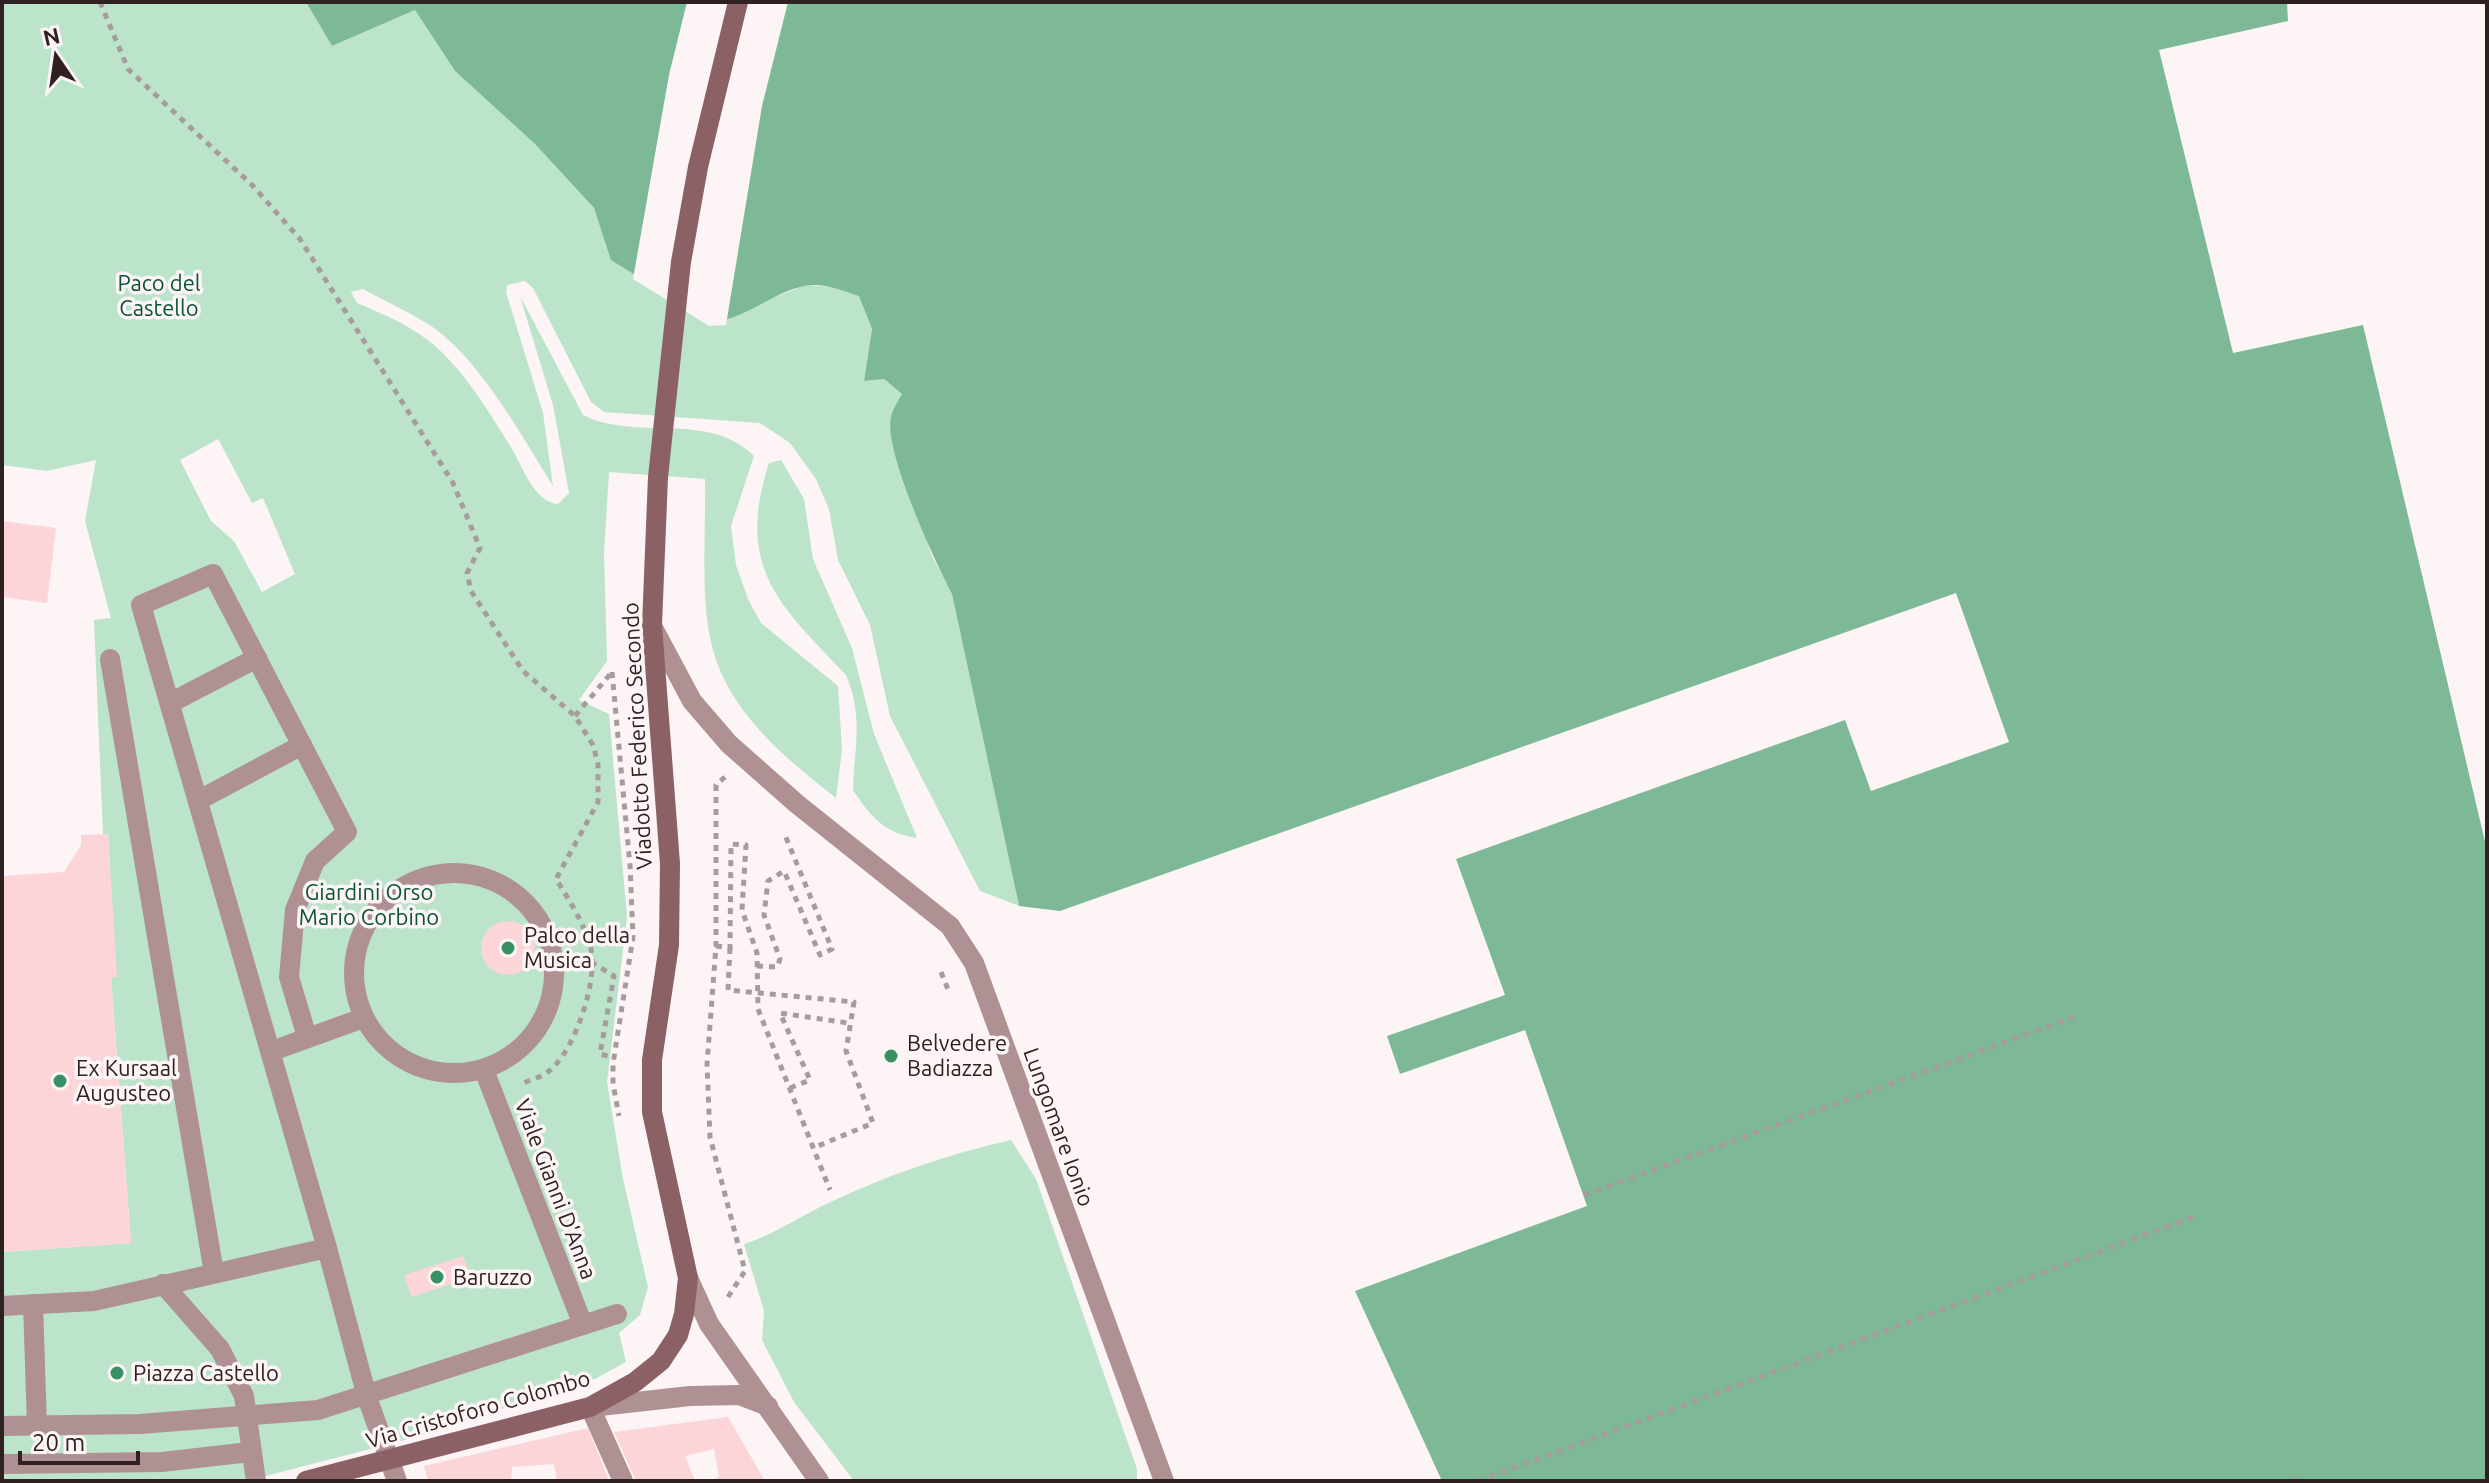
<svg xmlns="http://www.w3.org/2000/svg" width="2489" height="1483" font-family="Ubuntu,sans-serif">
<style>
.green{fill:#bbe4cb;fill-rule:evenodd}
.water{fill:#7db996}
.pier{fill:#fcf4f5}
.building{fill:#fbd5d8}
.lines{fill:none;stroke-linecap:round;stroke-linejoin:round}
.path{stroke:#a69c9d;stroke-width:5;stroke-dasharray:6 6;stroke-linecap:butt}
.pedestrian{stroke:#af9194;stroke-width:20}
.minor{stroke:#af9194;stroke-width:20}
.tertiary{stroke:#af9194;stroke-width:20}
.secondary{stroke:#8b6166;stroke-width:20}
.poi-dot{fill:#399065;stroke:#fcf4f5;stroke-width:3}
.labels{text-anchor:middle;stroke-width:7;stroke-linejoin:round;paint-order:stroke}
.park-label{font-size:22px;fill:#085534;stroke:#fcf4f5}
.street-label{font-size:22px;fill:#2f2122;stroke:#fcf4f5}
.poi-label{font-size:22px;fill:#2f2122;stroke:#fcf4f5;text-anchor:start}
</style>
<rect width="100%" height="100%" fill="#fcf4f5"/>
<g class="green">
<path d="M2 2H306L332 46 415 10 455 71 535 144 594 208 612 260 711 322 805 285 834 287 859 295 872 329 864 381 884 379 902 394 891 417 931 554 952 594 1019 906 980 891 890 716 870 625 838 560 829 509 816 479 790 443 760 423 604 412 591 402 533 288 525 281 507 285 506 292 543 413 553 486C521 435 482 363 434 328 412 313 386 302 363 289L351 292 357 303C381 313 409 325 429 341 462 367 487 409 509 444 522 464 533 502 558 504L569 493 553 405 520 296 583 415C637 442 708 410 754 456L731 526 736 565 748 599 761 623 838 686 842 750 836 798C781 755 721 706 709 632 701 587 706 525 705 479L609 472 604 553 607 661 579 700 609 714 627 917 607 1082 623 1179 648 1287 640 1315 619 1333 626 1362 595 1379 405 1440 246 1481H2V1252L131 1243 111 977H116L108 834H103L94 620 111 618 85 521 96 460 47 471 2 465ZM218 439 252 503 263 498 295 574 262 592 234 541 211 521 180 460Z"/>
<path d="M781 460 804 499 813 559 852 648 874 734 917 838C885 834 870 816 853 790 854 748 864 717 846 675 779 604 735 568 769 463Z"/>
<path d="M1011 1140 1036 1179 1137 1469V1481H854L794 1402 762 1340 764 1311 744 1244C773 1235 796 1219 822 1206 882 1177 947 1154 1011 1140Z"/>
</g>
<path class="water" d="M306 2H2287L2288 21 2159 50 2233 353 2363 325 2487 850V1481H1442L1355 1291 1587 1206 1525 1030 1400 1074 1387 1036 1505 995 1456 859 1845 720 1871 791 2009 742 1956 593 1060 911 1019 906 952 594C935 562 883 449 891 417 893 409 898 401 902 394L884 379 864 381 872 329 859 296C842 290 821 282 804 286 771 293 745 320 711 322L611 260 594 208 535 144 455 71 415 10 332 46Z"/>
<polygon class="pier" points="687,2 788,2 762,106 726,325 709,326 633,279 669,75"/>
<g class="building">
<polygon points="2,521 56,528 47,603 2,597"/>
<polygon points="108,834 117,977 111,977 131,1243 2,1252 2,876 64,872 81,845 81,835"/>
<circle cx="508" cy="948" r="27"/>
<polygon points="463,1256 471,1278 411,1297 404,1275"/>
<polygon points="728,1417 765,1481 709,1481 719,1477 714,1449 685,1456 695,1481 636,1481 614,1432"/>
<polygon points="588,1428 609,1481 557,1481 554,1464 512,1467 511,1481 428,1481 424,1466"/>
</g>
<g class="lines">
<g class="path">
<path d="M100 2 128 69 252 185 300 239 453 483 480 548 467 573 471 591 523 671 575 716 593 745 598 764V802L556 879C569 900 583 921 590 945 600 977 575 1051 549 1071 542 1077 530 1080 521 1084"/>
<polyline points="612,672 630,865 633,937 613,1064 613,1084 619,1116"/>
<polyline points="575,716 612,672"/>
<polyline points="725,777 716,785 716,946 707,1064 710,1137 745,1271 728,1297"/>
<polyline points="716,946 730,948 731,844 746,845 742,910 757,953 758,1009 830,1190"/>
<polyline points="730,948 728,990 854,1002 846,1051 873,1123 813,1148"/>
<polyline points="591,962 614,976 600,1054 614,1058"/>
<polyline points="757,966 777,967 780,959 764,915 768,881 784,871 820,955 832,949 785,835"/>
<polyline points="941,972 949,992"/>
<polyline points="790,1088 810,1080 780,1013 848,1023"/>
<polyline points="1584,1195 2080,1015"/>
<polyline points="1478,1481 2193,1217"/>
<polyline points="2292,1481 2301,1478"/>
</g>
<g class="pedestrian">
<polyline points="170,703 257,658"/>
<polyline points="199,800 302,745"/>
<circle cx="454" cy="973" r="100"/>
<polyline points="307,1037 289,977 295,910 315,861 347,832 213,574 141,605 327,1248"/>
<polyline points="272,1051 363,1018"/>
<polyline points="484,1070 583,1325"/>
<polyline points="33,1304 37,1426"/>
<polyline points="2,1426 140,1424 318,1410 617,1314"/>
<polyline points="2,1464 162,1462 250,1452"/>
</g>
<g class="minor">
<polyline points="110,659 214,1273"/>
<polyline points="163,1284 220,1349 244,1396 256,1481"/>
<polyline points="2,1306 94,1301 327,1248 367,1397 389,1459"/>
<polyline points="590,1407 623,1481"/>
</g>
<g class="tertiary">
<polyline points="652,626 692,701 729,744 797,804 950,926 974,963 1164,1481"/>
<polyline points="688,1278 709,1324 819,1481"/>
<polyline points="591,1407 690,1396 739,1395 768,1406"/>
<polyline points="389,1459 397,1481"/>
</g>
<polyline class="secondary" points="306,1481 590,1407 635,1382 661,1361 678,1335 684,1314 688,1278 652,1112 652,1060 669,945 670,864 652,625 658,477 681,262 698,167 738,2"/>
</g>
<g class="poi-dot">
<circle cx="508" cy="948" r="8"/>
<circle cx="891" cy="1056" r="8"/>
<circle cx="60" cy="1081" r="8"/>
<circle cx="437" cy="1277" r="8"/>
<circle cx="117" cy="1373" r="8"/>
</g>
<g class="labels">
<g class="park-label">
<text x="159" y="291">Paco del<tspan x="159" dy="25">Castello</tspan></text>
<text x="369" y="900">Giardini Orso<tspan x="369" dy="25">Mario Corbino</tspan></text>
</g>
<g class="street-label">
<text transform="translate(637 736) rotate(-93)" y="8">Viadotto Federico Secondo</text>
<text transform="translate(1059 1127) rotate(70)" y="8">Lungomare Ionio</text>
<text transform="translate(556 1189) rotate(69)" y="8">Viale Gianni D'Anna</text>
<text transform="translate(478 1409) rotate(-16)" y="8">Via Cristoforo Colombo</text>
</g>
<g class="poi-label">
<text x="524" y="943">Palco della<tspan x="524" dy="25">Musica</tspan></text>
<text x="907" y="1051">Belvedere<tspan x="907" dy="25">Badiazza</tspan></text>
<text x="76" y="1076">Ex Kursaal<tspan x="76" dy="25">Augusteo</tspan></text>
<text x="453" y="1285">Baruzzo</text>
<text x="133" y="1381">Piazza Castello</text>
</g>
</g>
<rect width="2489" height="1483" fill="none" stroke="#2f2122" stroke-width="8"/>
<g transform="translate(56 56) rotate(347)" stroke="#fcf4f5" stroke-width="6" paint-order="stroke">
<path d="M0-6L14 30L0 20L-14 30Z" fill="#2f2122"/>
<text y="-12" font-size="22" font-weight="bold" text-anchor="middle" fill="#2f2122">N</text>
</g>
<path d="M20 1451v12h118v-12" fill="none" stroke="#2f2122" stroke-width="4"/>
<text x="32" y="1451" font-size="24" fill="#2f2122" stroke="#fcf4f5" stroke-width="6" paint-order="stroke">20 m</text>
</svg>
